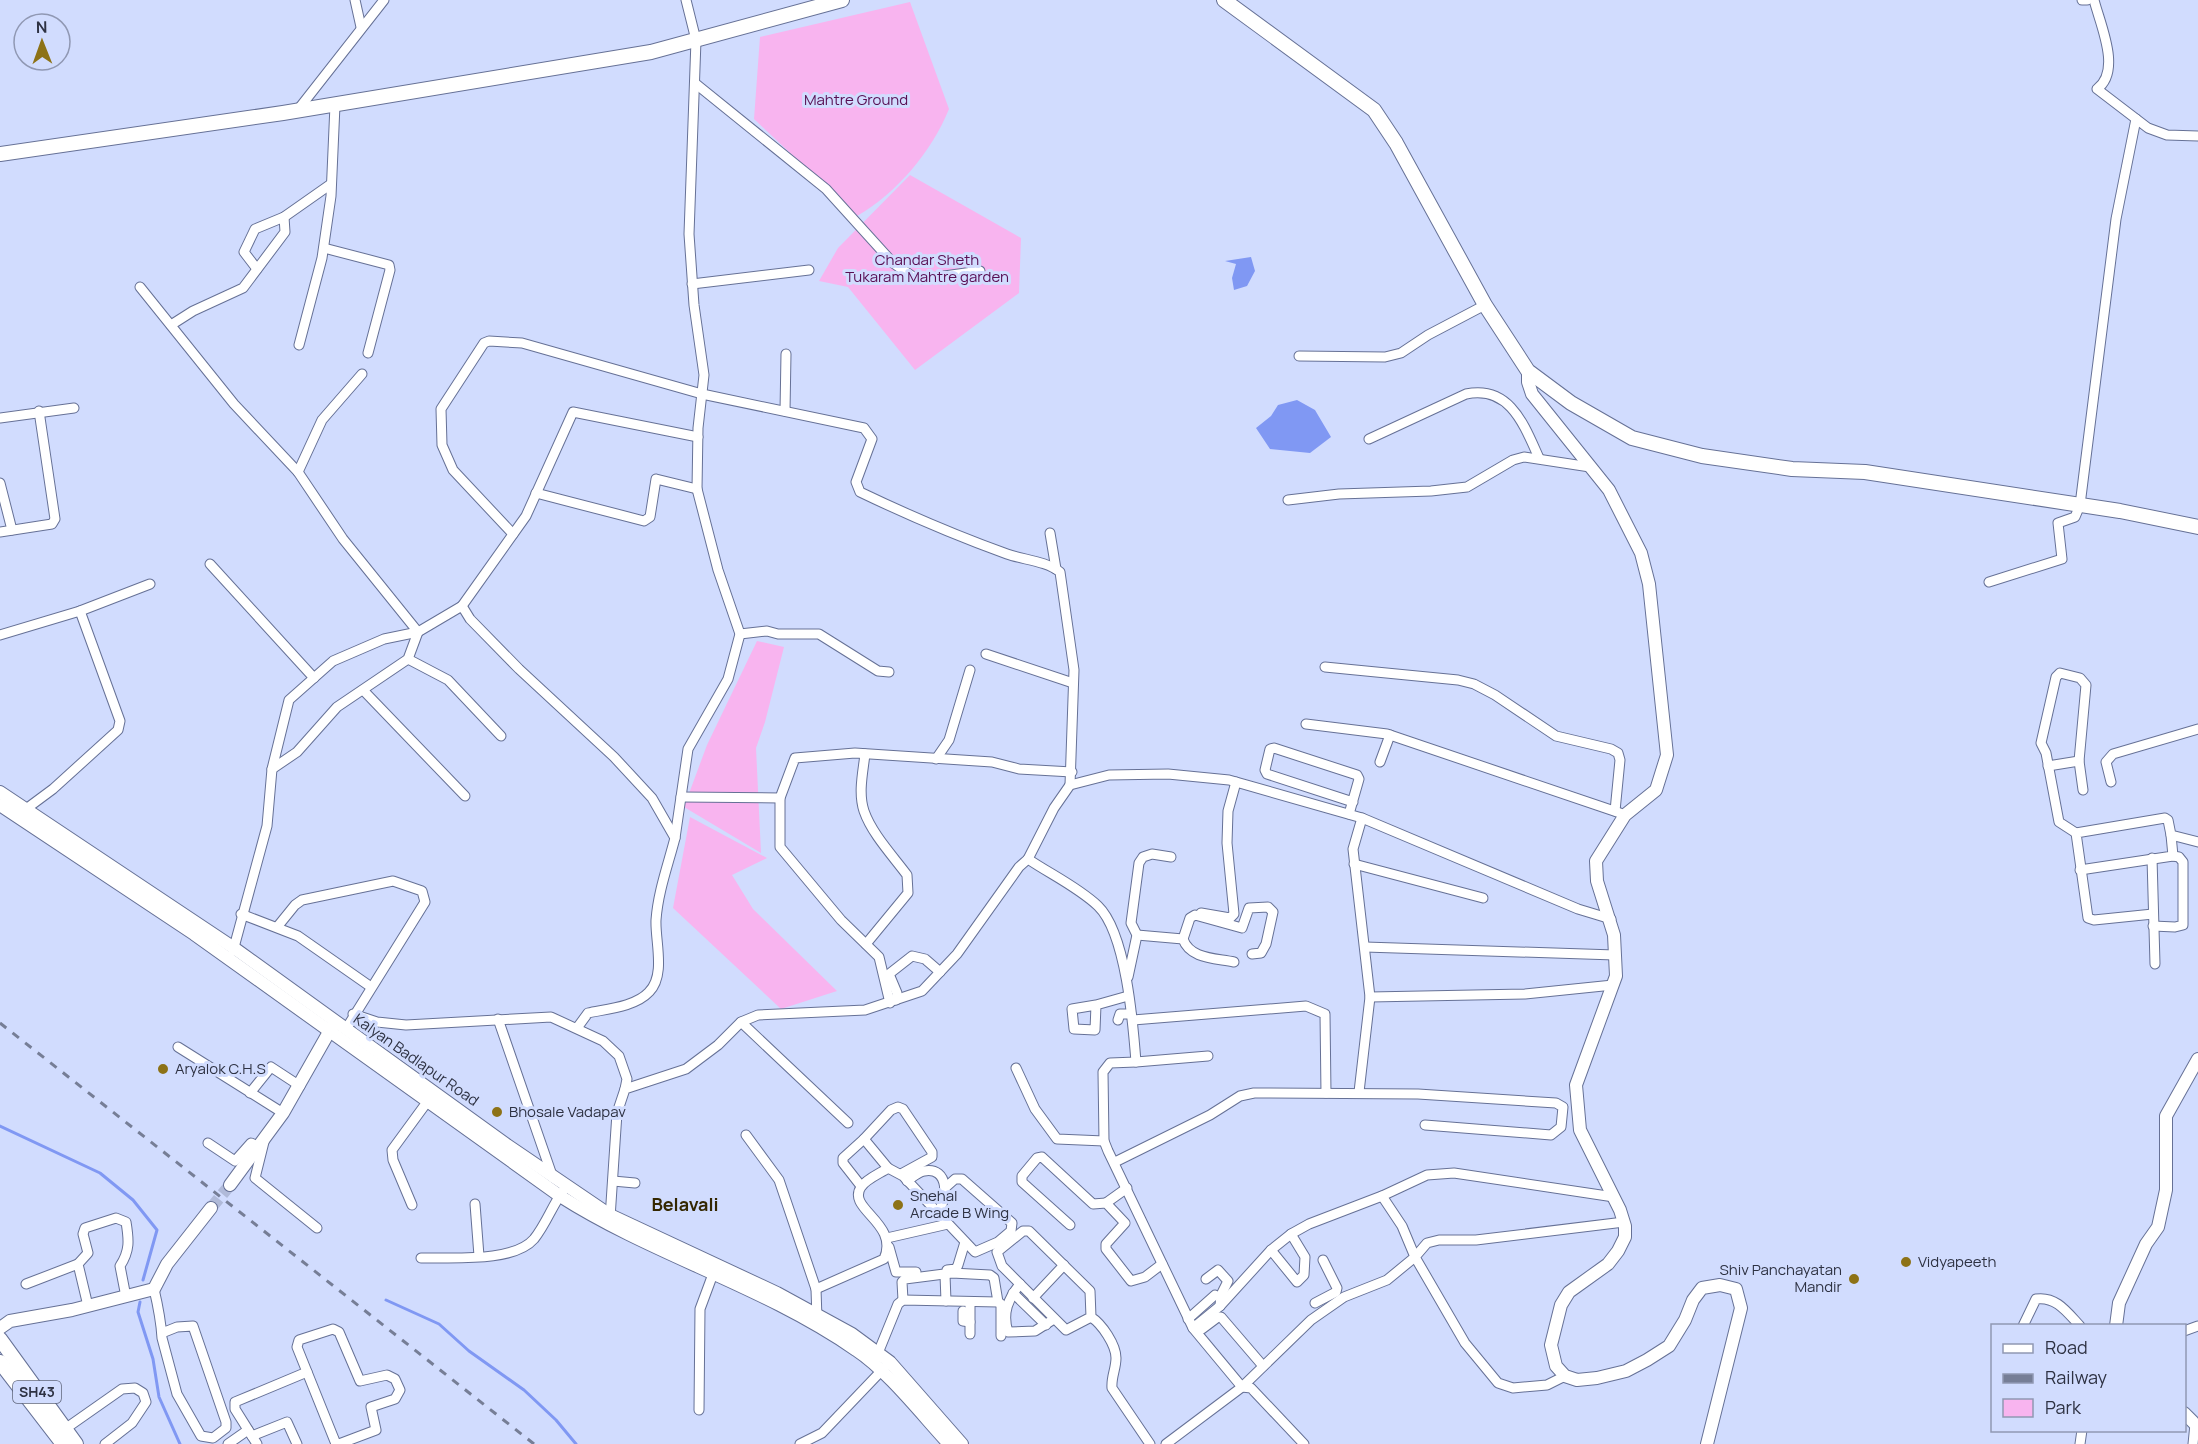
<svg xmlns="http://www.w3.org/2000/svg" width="2198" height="1444" font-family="Manrope,sans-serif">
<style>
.green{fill:#f8b4ef}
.water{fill:#8098f3}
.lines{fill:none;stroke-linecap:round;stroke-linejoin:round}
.stream{stroke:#8098f3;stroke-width:3}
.secondary-tunnel{stroke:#b0bad9;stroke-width:12;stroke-dasharray:12 6;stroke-linecap:butt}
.street-casing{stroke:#667196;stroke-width:11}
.secondary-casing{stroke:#667196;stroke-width:14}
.primary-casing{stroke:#667196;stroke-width:16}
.street{stroke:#fff;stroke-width:9}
.secondary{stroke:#fff;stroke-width:12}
.primary{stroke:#fff;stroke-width:14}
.rail{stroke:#767e96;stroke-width:3;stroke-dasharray:8 8;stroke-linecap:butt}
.poi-dot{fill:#8d7216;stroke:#d1dcfe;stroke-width:2}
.labels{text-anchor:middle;stroke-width:6;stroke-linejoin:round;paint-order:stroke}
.shield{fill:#d1dcfe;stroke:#5f657b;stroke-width:1.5}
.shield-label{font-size:14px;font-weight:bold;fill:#2e3243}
.park-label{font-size:15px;fill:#580e53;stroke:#d1dcfe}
.street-label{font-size:15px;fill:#2e3243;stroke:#d1dcfe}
.poi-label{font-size:15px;fill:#2e3243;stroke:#d1dcfe;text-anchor:start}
.quarter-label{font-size:18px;font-weight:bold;fill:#342700;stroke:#d1dcfe}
</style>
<rect width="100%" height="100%" fill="#d1dcfe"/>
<g class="green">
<path d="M910 2 949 109C932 151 897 193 857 216L754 119 760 37Z"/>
<polygon points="910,175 1021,238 1019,293 915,370 848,287 819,281 838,248"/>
<polygon points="757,641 784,647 765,722 756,748 761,853 684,807 707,745"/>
<polygon points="690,817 767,858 732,875 753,909 837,991 781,1009 673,908"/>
</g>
<g class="water">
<polygon points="1251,257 1255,271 1247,286 1234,290 1232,278 1236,264 1225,261"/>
<polygon points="1297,400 1315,410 1331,437 1310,453 1270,449 1256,428 1271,416 1278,405"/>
</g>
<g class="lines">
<g class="stream">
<polyline points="0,1126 100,1173 133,1200 157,1230 143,1280"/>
<polyline points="386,1300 439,1324 469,1351 524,1390 556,1420 576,1444"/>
<polyline points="140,1302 138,1312 153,1359 159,1397 180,1444"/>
</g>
<polyline class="secondary-tunnel" points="211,1208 230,1185"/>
<g class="street-casing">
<g id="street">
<polyline points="355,0 361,27"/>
<polyline points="2082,0 2087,0"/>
<path d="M2094 0C2100 24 2122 71 2097 89L2148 128 2167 135 2198 136"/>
<polyline points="696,84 826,189 893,263 912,276 923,279 980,271"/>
<polyline points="297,111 384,0"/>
<polyline points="324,248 389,265 390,270 368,353"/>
<polyline points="257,269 244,252 255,229 284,217 331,184"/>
<polyline points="692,284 809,270"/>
<polyline points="140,287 234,404 298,472 343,539 418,632 408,659 337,707 297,752 272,769"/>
<polyline points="171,325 193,311 243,288 285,232 284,217"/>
<polyline points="299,345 322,258 331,196 335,105"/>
<polyline points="1299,356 1385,357 1401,353 1428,335 1485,305"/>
<polyline points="785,411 786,354"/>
<polyline points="0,418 74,408"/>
<path d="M1369 439 1466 394C1510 385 1524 425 1539 458"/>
<polyline points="298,472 322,420 362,374"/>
<polyline points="0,483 12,530"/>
<polyline points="536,493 644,521 650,517 656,479 697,489"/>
<polyline points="1288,500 1339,494 1431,491 1467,487 1513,460 1524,457 1590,467"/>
<polyline points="0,532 52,524 55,519 39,411"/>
<polyline points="1050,533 1056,569"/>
<path d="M513 534 453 470 442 445 441 409 484 343 489 341 522 343 702 394 864 428 872 439 856 482 860 492C908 515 957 536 1007 554 1024 560 1046 561 1060 572L1074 670 1070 785"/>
<polyline points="210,564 314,678"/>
<polyline points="1989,582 2062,559 2058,523 2075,517 2080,505 2116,219 2136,119"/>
<polyline points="462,606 526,516 573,412 698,437"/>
<polyline points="740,634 767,631 778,634 819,634 878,671 889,672"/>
<polyline points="0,635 80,611 150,584"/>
<polyline points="986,654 1073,683"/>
<polyline points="408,659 448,680 501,736"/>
<polyline points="1325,667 1458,680 1474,684 1495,695 1556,736 1611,749 1618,753 1620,760 1615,811"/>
<polyline points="363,690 465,796"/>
<polyline points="1306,724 1387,734 1620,813"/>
<path d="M865 754C863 772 858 793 864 811 872 834 893 856 907 875L908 893 866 944"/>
<polyline points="936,759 949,740 970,670"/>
<polyline points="1380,762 1390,735"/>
<polyline points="2048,766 2079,761"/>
<polyline points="2111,782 2106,762 2113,754 2198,729"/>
<polyline points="681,797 780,798"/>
<polyline points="26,809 53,789 118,730 120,721 80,611"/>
<polyline points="1349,814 1359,779 1357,775 1274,748 1270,749 1265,770 1267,774 1353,802"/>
<polyline points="2076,833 2059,822 2046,753 2041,743 2056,677 2060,673 2080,678 2086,685 2079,761 2083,790"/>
<polyline points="675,838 688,749 728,679 740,634 718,570 697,489 698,428 704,375 694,305 689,234 696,40 686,0"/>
<polyline points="2152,858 2155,964"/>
<polyline points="1028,859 1054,808 1070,785 1109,775 1168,774 1229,780 1362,818 1578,909 1611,919"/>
<polyline points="1354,864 1483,898"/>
<polyline points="2080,870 2173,856 2171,835"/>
<polyline points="1201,913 1230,918 1234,914 1227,843 1228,811 1236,782"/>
<polyline points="241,914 298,936 371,987"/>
<polyline points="2153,914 2094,920 2088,918 2076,833 2165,818 2168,820 2171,835 2198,842"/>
<polyline points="278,926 295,905 302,900 393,881 422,891 425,902 346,1029"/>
<polyline points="2153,926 2175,927 2183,925 2183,862 2179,857 2173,856"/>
<polyline points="1137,935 1183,939 1190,918 1195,915 1242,928 1249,908 1268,907 1273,912 1266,944 1261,953 1252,954"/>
<path d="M1183 939C1190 959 1215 958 1234 962"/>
<polyline points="1365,947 1615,955"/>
<path d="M233 951 267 826 272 769 289 700 333 661 384 639 418 632 462 606 470 619 519 669 614 757 652 798 675 838C668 865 658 892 656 920 655 941 666 975 649 992 635 1007 606 1009 588 1013L577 1028"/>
<polyline points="1128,977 1137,935 1131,923 1139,863 1143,857 1152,854 1171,857"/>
<polyline points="1370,997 1525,994 1613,985"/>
<polyline points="896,1000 897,993 889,974 912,956 925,959 940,972"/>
<polyline points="890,1003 879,957 841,920 780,847 780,798 795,758 855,753 992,762 1019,769 1072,772"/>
<polyline points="1096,1005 1072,1009 1074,1029 1095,1030 1096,1005 1128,996"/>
<polyline points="353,1014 377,1022 406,1025 551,1017 603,1041 619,1056 627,1079 625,1089"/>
<polyline points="498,1019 553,1178"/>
<polyline points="1118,1020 1120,1014 1131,1014"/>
<polyline points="1133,1020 1306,1006 1325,1014 1326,1093"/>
<polyline points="741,1022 848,1123"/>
<polyline points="178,1047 283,1113"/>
<polyline points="1136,1062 1208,1056"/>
<polyline points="1016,1068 1035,1109 1057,1139 1104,1141"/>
<polyline points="1359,1092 1370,997 1353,849 1362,818"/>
<polyline points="250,1093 271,1067 300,1086"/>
<polyline points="746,1135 779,1180 816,1289 817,1319"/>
<polyline points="265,1138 255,1178 317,1228"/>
<polyline points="208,1143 235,1161 251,1143 258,1146"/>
<polyline points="1115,1162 1210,1115 1240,1096 1254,1093 1418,1094 1556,1103 1563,1107 1561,1127 1551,1135 1425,1125"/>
<polyline points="888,1168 864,1139 891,1110 898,1107 903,1109 932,1152 932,1157 901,1174"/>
<polyline points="613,1181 635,1183"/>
<path d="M907 1181C913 1177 918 1172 924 1171 949 1166 949 1200 937 1212"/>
<polyline points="861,1186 843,1163 843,1158 864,1139"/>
<polyline points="1106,1203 1127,1188"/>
<polyline points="475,1204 479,1256"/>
<polyline points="412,1205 393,1160 392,1150 430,1098"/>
<path d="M610 1218 617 1113 625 1089 686 1069 718 1045 741 1022 758 1015 865 1010 922 991 957 954 1019 867 1028 859C1050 874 1078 887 1098 906 1126 933 1133 1023 1136 1062L1110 1063 1103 1072 1104 1141 1108 1151 1193 1328 1242 1387 1251 1388 1304 1444"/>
<polyline points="1070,1225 1022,1182 1022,1176 1037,1158 1042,1157 1093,1204 1106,1203 1125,1223 1106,1244 1106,1249 1131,1281 1145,1277 1162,1264"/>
<polyline points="887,1238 948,1224"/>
<polyline points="889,1247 896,1272 916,1272"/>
<polyline points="1271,1250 1297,1282 1304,1275 1305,1257 1291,1234"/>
<path d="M421 1258C451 1257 513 1263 534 1239 546 1224 552 1206 563 1191"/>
<polyline points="947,1270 956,1269 958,1265 965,1242"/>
<polyline points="945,1275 946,1301"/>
<polyline points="1206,1279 1218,1270 1228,1281 1221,1295 1220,1306"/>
<polyline points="26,1284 78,1264"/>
<path d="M1020 1284C1008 1299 1002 1313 1008 1332L1035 1331 1054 1319"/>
<path d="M154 1289C158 1306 161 1321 162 1338L177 1394 201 1436 213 1438 226 1428V1422L193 1326 177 1327 162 1333"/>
<path d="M816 1289 884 1259C900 1223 846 1209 861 1187 866 1179 881 1173 888 1168L903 1176 975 1252 998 1242 1011 1231 1012 1223 962 1179H955L946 1187"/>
<polyline points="1013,1293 1046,1325"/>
<polyline points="1033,1298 1064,1265"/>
<polyline points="903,1300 902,1282 905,1279 952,1273 990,1275 994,1278 998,1302"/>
<polyline points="1315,1303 1336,1292 1337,1288 1323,1260"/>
<path d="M88 1306 78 1264 88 1253 83 1234 85 1228 116 1218 126 1222C129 1240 130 1251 120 1266L126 1297"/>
<polyline points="963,1311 963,1321 970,1322"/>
<path d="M1091 1317 1090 1291 1029 1231H1023L997 1252 1002 1266 1066 1330 1091 1317C1102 1324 1116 1345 1116 1358 1116 1369 1111 1377 1112 1388L1150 1444"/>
<polyline points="1188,1319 1215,1295"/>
<path d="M2023 1326 2036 1299C2056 1296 2067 1312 2080 1326"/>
<polyline points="1193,1328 1220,1306 1271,1250 1291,1234 1309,1224 1382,1196 1427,1175 1454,1173 1614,1197"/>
<polyline points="1202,1329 1218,1317 1221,1317 1263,1366"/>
<polyline points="2184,1331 2198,1326"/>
<polyline points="970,1334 970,1302"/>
<polyline points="876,1358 898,1304 903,1300 998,1302 1001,1304 1001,1336"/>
<polyline points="1565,1376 1547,1385 1513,1388 1498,1383 1465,1343 1415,1257 1427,1243 1439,1240 1476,1240 1624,1222"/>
<polyline points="699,1410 700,1309 713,1274 713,1267"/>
<polyline points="65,1429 122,1389 135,1388 143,1393 146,1402 132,1423 105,1444"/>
<polyline points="252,1436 287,1422 297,1444"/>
<polyline points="228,1444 248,1430"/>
<polyline points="257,1444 235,1409 235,1402 307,1372"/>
<polyline points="336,1444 297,1347 299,1340 333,1329 339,1332 360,1381 387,1375 395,1379 400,1390 395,1399 371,1407 376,1430 339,1444"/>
<polyline points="800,1444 822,1433 886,1366"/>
<polyline points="1166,1444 1242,1387 1311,1320 1344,1297 1387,1280 1415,1257 1402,1226 1382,1196"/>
<polyline points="2080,1444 2082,1430"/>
<polyline points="2193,1444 2195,1424"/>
</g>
</g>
<g class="secondary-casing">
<g id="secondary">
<polyline points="1528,371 1528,382 1532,394 1609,490 1641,553 1649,584 1667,755 1656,790 1625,815 1596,861 1597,881 1614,935 1616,976 1576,1085 1580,1130 1620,1210 1625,1226 1625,1237 1618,1251 1608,1264 1569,1292 1561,1305 1551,1345 1556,1366 1565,1376 1577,1380 1597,1378 1626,1371 1647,1360 1669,1346 1685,1320 1693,1300 1702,1288 1720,1285 1736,1289 1741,1308 1707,1444"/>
<polyline points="0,792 234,948 507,1145 610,1215 777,1293 852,1334 890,1362 962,1444"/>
<path d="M0 805 194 934 560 1196C654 1256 764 1286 856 1350 888 1371 922 1415 949 1444"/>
<polyline points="230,1185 283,1113 333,1025"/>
<polyline points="2116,1326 2119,1303 2146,1244 2158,1227 2166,1190 2166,1116 2198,1059"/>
<polyline points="0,1328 10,1321 72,1310 154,1289 167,1264 211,1208"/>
<polyline points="2184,1413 2198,1427"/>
</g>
</g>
<g class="primary-casing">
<g id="primary">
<polyline points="1224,0 1374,110 1396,143 1485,305 1528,371 1571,403 1632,438 1702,456 1792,469 1865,472 2120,511 2198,527"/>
<polyline points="0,154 283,113 651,52 842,0"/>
<polyline points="0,1339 76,1444"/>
<polyline points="0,1362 63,1444"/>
</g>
</g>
<use href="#street" class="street"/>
<use href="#secondary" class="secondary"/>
<use href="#primary" class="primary"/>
<polyline class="rail" points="0,1023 534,1444"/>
</g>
<g class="poi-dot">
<circle cx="163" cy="1069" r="6"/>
<circle cx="497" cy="1112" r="6"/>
<circle cx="898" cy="1205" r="6"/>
<circle cx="1906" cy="1262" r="6"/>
<circle cx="1854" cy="1279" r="6"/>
</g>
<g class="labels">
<rect class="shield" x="13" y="1381" width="48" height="22" rx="4.5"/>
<g class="shield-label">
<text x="37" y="1397">SH43</text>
</g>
<g class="park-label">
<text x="856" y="105">Mahtre Ground</text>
<text x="927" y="265">Chandar Sheth<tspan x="927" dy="17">Tukaram Mahtre garden</tspan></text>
</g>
<g class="street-label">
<text transform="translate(416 1060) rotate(35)" y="5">Kalyan Badlapur Road</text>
</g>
<g class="poi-label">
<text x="175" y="1074">Aryalok C.H.S</text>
<text x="509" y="1117">Bhosale Vadapav</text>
<text x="910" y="1201">Snehal<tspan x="910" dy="17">Arcade B Wing</tspan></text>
<text x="1918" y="1267">Vidyapeeth</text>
<text x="1842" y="1275" text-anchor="end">Shiv Panchayatan<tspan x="1842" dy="17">Mandir</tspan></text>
</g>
<g class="quarter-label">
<text x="685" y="1211">Belavali</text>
</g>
</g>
<rect x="1991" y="1324" width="195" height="108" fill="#d1dcfe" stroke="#9098b3" stroke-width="1.5"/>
<rect x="2003" y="1344" width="30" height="9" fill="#ffffff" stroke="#9098b3" stroke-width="1.5"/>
<text x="2045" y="1354" font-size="18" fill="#2e3243">Road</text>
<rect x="2003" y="1374" width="30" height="9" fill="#767e96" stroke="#9098b3" stroke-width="1.5"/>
<text x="2045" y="1384" font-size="18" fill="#2e3243">Railway</text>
<rect x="2003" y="1399" width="30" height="18" fill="#f8b4ef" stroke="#9098b3" stroke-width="1.5"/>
<text x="2045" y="1414" font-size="18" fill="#2e3243">Park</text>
<g transform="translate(42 42) rotate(359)"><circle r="28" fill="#d1dcfe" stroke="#9098b3" stroke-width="1.5"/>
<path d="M0-4.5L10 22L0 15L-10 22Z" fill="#8d7216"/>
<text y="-9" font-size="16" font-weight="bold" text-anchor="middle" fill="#2e3243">N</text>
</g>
</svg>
